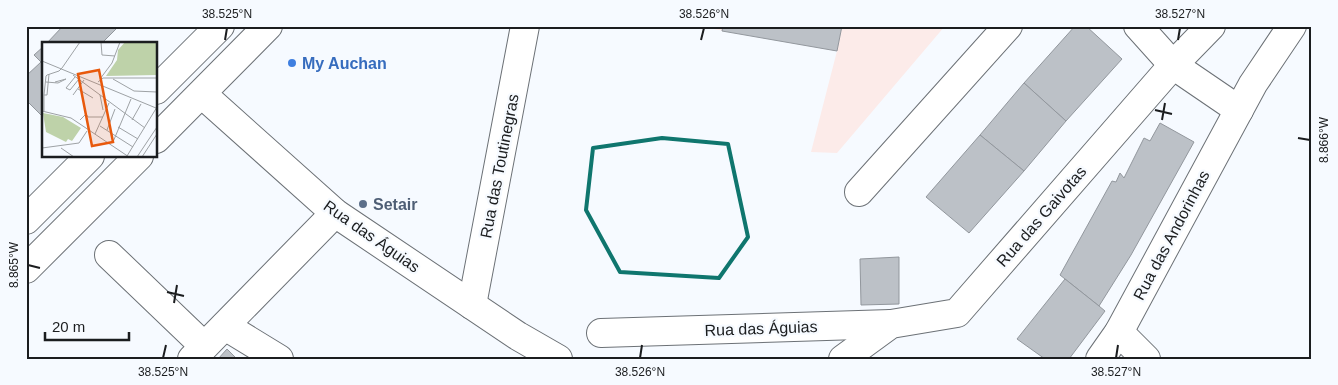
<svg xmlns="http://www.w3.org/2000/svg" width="1338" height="385" font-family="Helvetica,sans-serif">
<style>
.education{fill:#fcebe9}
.building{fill:#bcc1c7;stroke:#92979d}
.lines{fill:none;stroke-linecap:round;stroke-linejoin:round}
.minor-casing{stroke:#6c7176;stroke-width:30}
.secondary-casing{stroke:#6c7176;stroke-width:30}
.minor{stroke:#fff;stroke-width:28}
.secondary{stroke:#fff;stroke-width:28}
.marked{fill:none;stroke:#0f766e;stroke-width:4;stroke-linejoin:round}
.ticks{fill:none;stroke:#1b1d1f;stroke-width:2}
.shop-dot{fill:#3f7fe0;stroke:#f6faff;stroke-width:2}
.service-dot{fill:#5c6f8a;stroke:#f6faff;stroke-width:2}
.labels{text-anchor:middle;stroke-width:4.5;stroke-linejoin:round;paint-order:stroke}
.shop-label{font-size:16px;font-weight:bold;fill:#366cbe;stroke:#f6faff;text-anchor:start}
.street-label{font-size:16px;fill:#1b1d1f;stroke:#f6faff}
.service-label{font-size:16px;font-weight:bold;fill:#4e5e75;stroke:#f6faff;text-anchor:start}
.inset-road{fill:none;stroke:#9ea2a5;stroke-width:1}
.view{fill:#e8590c;fill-opacity:0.15;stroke:#e8590c;stroke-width:2.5}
.inset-edge{fill:none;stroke:#1b1d1f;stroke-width:2.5}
.neatline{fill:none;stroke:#1b1d1f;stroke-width:2}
.ticks-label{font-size:12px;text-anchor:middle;fill:#1b1d1f}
</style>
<rect width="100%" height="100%" fill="#f6faff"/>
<polygon class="education" points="697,26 945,26 837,153 811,152 837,51"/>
<g class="building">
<polygon points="63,26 119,26 101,44 46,44"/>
<polygon points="723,26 842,26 837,51 722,31"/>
<polygon points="1075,26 1086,26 1122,59 1066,121 1024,83"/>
<polygon points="44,46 44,118 26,100 26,76 41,62 34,55"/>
<polygon points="1024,83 1066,121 1024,171 980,135"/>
<polygon points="1160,123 1194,142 1131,255 1099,306 1060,275 1112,181 1116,182 1120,173 1124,178 1144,138 1150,141"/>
<polygon points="980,135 1024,171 969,233 926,197"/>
<polygon points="899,257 899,304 861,305 860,259"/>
<polygon points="1065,279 1099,306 1105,311 1069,359 1045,359 1017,339"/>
<polygon points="227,349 237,359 218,359"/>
</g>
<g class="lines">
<g class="minor-casing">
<g id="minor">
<polyline points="1138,26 1173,65 1239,110"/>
<polyline points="202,94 335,213 518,336 558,359"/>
<polyline points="859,192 1008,26"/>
<polyline points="109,255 204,346"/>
<polyline points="472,305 525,26"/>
<polyline points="225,326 279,359"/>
<polyline points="1119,332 1146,359"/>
<polyline points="601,333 891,324"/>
<polyline points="192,359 335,213"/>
<polyline points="843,359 891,324 957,313 1173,65 1211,26"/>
<polyline points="1100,359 1119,332 1253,84 1292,26"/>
</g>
</g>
<g class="secondary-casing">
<g id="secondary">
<polyline points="156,90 220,26"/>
<polyline points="156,139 268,26"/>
<polyline points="26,220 90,156"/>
<polyline points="26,269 139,156"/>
</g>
</g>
<use href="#minor" class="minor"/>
<use href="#secondary" class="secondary"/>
</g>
<path class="marked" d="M662 138 728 144 748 237 719 278 620 272 586 210 593 148Z"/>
<path class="ticks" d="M225 40 227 28M701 40 704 28M1178 40 1180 28M1155 110 1172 114M1162 120 1165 103M1298 138 1310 140M28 265 40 268M167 292 184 296M174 303 177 285M163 358 166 345M640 358 642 345M1116 358 1118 345"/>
<circle class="shop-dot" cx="292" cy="63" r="5"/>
<circle class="service-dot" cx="363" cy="204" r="5"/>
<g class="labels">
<g class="shop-label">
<text x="302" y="69">My Auchan</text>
</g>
<g class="street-label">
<text transform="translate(499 166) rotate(-79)" y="6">Rua das Toutinegras</text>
<text transform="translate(1041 216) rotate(-49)" y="6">Rua das Gaivotas</text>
<text transform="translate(1171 235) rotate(-62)" y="6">Rua das Andorinhas</text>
<text transform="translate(372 236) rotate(35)" y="6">Rua das Águias</text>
<text transform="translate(761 328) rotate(-2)" y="6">Rua das Águias</text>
</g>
<g class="service-label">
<text x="373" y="210">Setair</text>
</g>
</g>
<g transform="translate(42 42)">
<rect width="115" height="115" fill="#f6faff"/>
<path d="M83 0H115V33L64 34 75 18 76 8ZM1 71 21 75 39 86 30 99 26 97 24 100 4 90Z" fill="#bed2a9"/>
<path class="inset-road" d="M59 0 60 13 73 14M0 19 114 66M20 26 38 0M7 32 5 53H2L4 34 5 33 17 29 20 26M31 33 103 86M33 35 24 46 28 48 37 37M58 37 70 21 78 0M71 37 92 49 115 50M4 40 16 41 24 37 13 40M56 40 61 36H115M36 47 51 56M2 53V69M31 53 42 38M58 53 61 68M0 69 29 76 87 115M38 78 44 72 46 75H61M90 78 99 62M58 84 91 105M76 85 96 97M65 88 73 67M53 92 67 61M71 100 89 57M0 106 37 101 45 89M19 106 32 115M85 114 115 65M95 115 115 85M100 115 115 92"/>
<path class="view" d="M57 28 71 100 50 104 36 32Z"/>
<rect width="115" height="115" class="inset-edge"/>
</g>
<rect width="1338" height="385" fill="none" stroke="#f6faff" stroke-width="55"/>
<path d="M45 332v8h84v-8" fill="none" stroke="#1b1d1f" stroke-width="2.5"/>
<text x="52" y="332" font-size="15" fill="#1b1d1f" stroke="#f6faff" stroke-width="4" paint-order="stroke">20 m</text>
<rect x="28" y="28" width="1282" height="330" class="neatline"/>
<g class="ticks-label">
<text x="227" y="18">38.525°N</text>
<text x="704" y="18">38.526°N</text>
<text x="1180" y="18">38.527°N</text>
<text transform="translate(1324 140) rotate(-90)" y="4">8.866°W</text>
<text transform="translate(14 265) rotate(-90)" y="4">8.865°W</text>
<text x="163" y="376">38.525°N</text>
<text x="640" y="376">38.526°N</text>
<text x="1116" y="376">38.527°N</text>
</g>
</svg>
